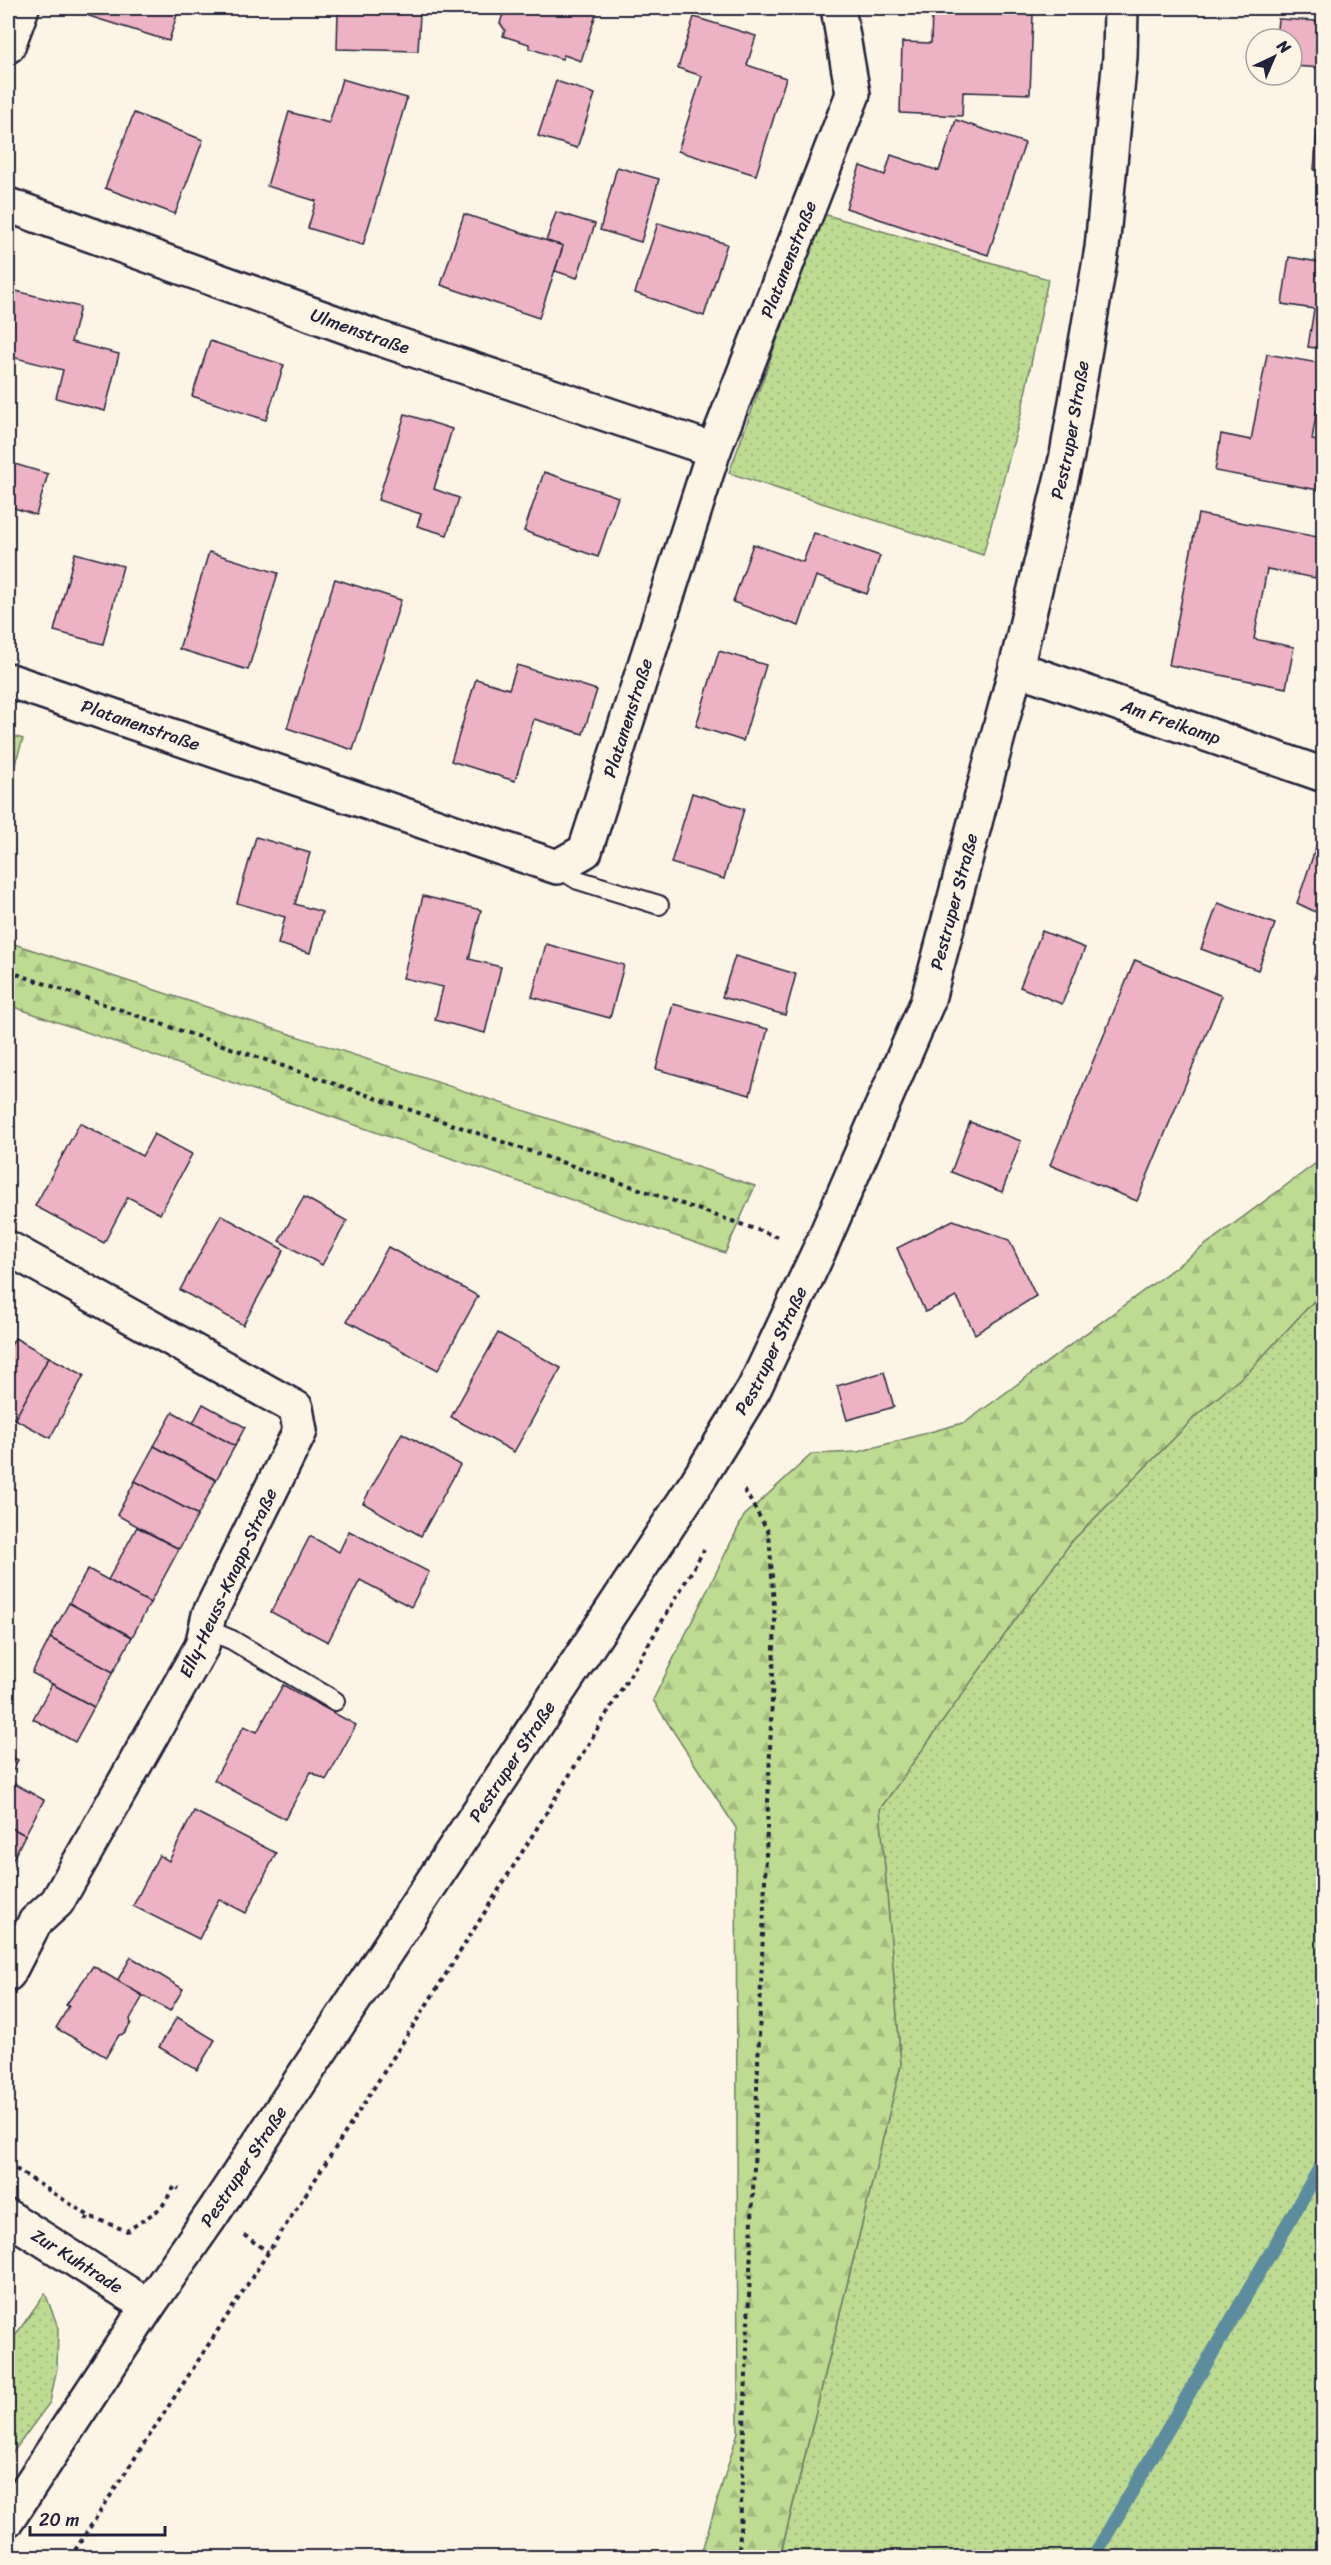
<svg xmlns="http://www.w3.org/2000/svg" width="1331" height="2565" font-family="Sriracha,sans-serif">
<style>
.grass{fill:url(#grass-dots);stroke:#707e66;stroke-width:1.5}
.forest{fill:url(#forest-firs);stroke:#707e66;stroke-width:1.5}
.park{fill:url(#park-tufts);stroke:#707e66;stroke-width:1.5}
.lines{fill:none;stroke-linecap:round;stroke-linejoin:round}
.stream{stroke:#5c8c9d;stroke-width:14}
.building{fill:#edb3c4;stroke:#22223b;stroke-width:1.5}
.lane-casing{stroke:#22223b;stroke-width:22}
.street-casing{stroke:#22223b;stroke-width:38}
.secondary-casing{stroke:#22223b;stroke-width:38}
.path{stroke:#22223b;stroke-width:4;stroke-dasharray:4.5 4.5;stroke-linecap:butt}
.lane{stroke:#fcf5e5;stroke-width:18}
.street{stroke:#fcf5e5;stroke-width:33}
.secondary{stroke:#fcf5e5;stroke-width:33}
.labels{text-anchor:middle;stroke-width:5;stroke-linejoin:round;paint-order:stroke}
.street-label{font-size:18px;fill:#22223b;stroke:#fcf5e5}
</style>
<defs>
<pattern id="grass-dots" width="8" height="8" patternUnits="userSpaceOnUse" patternTransform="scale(1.5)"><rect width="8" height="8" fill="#bedb92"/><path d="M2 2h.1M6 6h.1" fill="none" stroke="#a3bc7f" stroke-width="1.8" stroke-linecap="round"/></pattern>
<pattern id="forest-firs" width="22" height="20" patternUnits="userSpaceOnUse" patternTransform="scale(1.5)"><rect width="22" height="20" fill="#bedb92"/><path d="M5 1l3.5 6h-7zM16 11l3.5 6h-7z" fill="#a3bc7f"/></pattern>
<pattern id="park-tufts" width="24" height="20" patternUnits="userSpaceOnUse" patternTransform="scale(1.5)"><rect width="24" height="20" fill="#bedb92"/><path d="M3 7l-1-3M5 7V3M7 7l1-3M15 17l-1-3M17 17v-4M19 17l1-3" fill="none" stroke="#a3bc7f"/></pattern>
</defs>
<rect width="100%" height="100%" fill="#fcf5e5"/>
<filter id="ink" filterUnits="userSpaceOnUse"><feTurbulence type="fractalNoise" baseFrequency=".0167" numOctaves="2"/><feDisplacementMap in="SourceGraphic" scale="12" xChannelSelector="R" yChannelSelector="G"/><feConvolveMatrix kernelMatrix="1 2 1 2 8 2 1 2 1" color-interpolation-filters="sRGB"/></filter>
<g filter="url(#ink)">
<g class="grass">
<polygon points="823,214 1048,279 1021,414 983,555 729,473"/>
<polygon points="1323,1291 1323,2557 780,2558 901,2065 880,1809 1071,1542 1199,1413 1250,1370"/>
<polygon points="45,2293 58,2327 57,2368 50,2402 8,2459 8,2346"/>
</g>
<g class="forest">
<polygon points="8,942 755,1186 725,1253 8,1005"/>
<polygon points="1323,1158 1323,1291 1250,1370 1199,1413 1071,1542 880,1809 901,2065 780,2557 700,2557 738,2432 736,1828 653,1700 744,1516 812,1454 858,1452 966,1422"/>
</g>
<polygon class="park" points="8,734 23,739 8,786"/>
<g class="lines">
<polyline class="stream" points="1093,2558 1324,2161"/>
</g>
<g class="building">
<polygon points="92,8 179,8 169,41 89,16"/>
<polygon points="336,8 425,8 420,14 418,51 337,49 338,11"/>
<polygon points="505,8 598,8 581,61 564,55 562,59 529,48 529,44 503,36 505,30 500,23"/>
<polygon points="1319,8 1324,8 1324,68 1292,66 1292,39 1276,39 1278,19 1318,21"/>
<polygon points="932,10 1033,14 1030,94 963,92 962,116 900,113 902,42 931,43"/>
<polygon points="694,17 756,36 747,65 786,78 756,175 678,151 702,76 678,68"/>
<polygon points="1322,68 1324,68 1324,170 1314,170"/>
<polygon points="342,79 407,98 363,245 308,228 316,201 267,186 289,112 329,123"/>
<polygon points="556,81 595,94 577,148 538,136"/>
<polygon points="134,113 203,140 175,214 105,188"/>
<polygon points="956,120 1025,143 988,255 846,208 860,166 885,175 891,155 939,171"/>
<polygon points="617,167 659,179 641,242 600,230"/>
<polygon points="556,212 595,224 577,278 555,271 563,246 546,241"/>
<polygon points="464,214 563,246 539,318 441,285"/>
<polygon points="658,223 727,244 704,316 635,293"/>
<polygon points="1289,257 1324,263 1324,349 1308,347 1314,309 1282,304"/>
<polygon points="8,289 80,307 71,342 119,354 105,411 56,398 63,370 8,356"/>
<polygon points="210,341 284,365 266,420 192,396"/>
<polygon points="1267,354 1324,364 1312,440 1324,442 1324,491 1215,471 1221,434 1251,440"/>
<polygon points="405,414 452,429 434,489 459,498 447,535 417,526 421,514 378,500"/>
<polygon points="8,462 48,474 36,515 8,506"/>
<polygon points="544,472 618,497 598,557 524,531"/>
<polygon points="1198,514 1323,538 1315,578 1267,569 1254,639 1294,647 1286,688 1169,665"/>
<polygon points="814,533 880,556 867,594 816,576 799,626 733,602 753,544 803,562"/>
<polygon points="209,552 278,573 248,670 179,649"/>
<polygon points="75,553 123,566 103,644 54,631"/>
<polygon points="335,579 401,600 353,750 287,728"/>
<polygon points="719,651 766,665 743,741 696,726"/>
<polygon points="517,665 597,690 583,734 534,719 515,781 451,761 476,679 509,689"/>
<polygon points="692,793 744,809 724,879 671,863"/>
<polygon points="256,837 310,853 295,904 322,912 310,953 278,944 285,917 237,903"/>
<polygon points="1316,847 1324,850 1324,916 1297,903"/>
<polygon points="423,896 481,910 469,959 501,967 485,1033 435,1020 443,987 403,978"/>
<polygon points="1218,903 1275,924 1258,970 1201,949"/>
<polygon points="1042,931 1085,948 1062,1004 1020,987"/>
<polygon points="546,944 624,965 610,1018 532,997"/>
<polygon points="1324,950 1324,982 1314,978"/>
<polygon points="735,956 796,974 785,1015 722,997"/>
<polygon points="1135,960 1222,996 1137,1201 1050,1165"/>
<polygon points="673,1004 768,1029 750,1095 656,1069"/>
<polygon points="970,1122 1021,1141 1002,1192 951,1172"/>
<polygon points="80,1123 142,1156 154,1134 192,1154 160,1214 128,1197 104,1243 35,1206"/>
<polygon points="304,1197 347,1221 322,1265 279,1241"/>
<polygon points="221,1215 284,1250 243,1325 180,1290"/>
<polygon points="953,1220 1009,1240 1036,1296 975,1334 957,1297 925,1312 897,1248"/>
<polygon points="388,1247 478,1296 438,1370 347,1321"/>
<polygon points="498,1333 561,1368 514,1452 451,1417"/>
<polygon points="15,1338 49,1357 15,1419 8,1415 8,1351"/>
<polygon points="49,1357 84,1375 50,1438 15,1419"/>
<polygon points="884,1372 894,1407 847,1420 837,1386"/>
<polygon points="203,1404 245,1427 235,1446 193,1423"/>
<polygon points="173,1412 235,1446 216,1480 154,1446"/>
<polygon points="402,1433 460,1465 421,1536 363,1503"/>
<polygon points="154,1446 216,1480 198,1515 135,1481"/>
<polygon points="135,1481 198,1515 179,1549 117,1515"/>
<polygon points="137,1527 179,1549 150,1603 108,1580"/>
<polygon points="349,1531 429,1572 411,1607 360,1580 328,1642 271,1612 310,1536 339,1552"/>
<polygon points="88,1569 150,1603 132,1637 69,1603"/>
<polygon points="69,1603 132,1637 113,1672 50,1638"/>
<polygon points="50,1638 113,1672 94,1707 32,1673"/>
<polygon points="52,1684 94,1707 75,1742 33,1719"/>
<polygon points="283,1685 356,1725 326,1780 311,1772 285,1819 214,1780 244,1726 257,1732"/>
<polygon points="8,1755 18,1760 8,1780"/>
<polygon points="8,1780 44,1800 25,1835 8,1826"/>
<polygon points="194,1811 276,1853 246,1913 219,1899 199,1939 133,1906 159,1855 169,1861"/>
<polygon points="8,1826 25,1835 8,1869"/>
<polygon points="131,1957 183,1989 170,2011 117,1981"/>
<polygon points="93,1966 143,1996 130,2019 131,2023 124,2034 119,2035 106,2057 56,2028 69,2006 66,2005"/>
<polygon points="177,2017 215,2040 197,2070 159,2047"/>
</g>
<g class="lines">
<g class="lane-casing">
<g id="lane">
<polyline points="557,867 578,880 659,905"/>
<polyline points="206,1629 232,1640 335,1701"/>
</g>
</g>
<g class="street-casing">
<g id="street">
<polyline points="8,46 22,8"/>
<path id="s1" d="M8 205 378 338 714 450"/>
<path id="s2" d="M1016 668 1324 775"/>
<path id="s3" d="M8 680 557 867 585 851 714 450 853 94 838 8"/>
<polyline points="8,1248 296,1408 300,1431 209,1615 202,1646 57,1902 35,1922 8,1974"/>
<path id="s4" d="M8 2217 148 2306"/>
</g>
</g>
<g class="secondary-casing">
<g id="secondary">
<path id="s5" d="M8 2519 148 2306 213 2213 697 1482 754 1389 819 1251 927 1003 1016 668 1067 455 1102 248 1120 57 1121 8"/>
</g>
</g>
<g class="path">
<polyline points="8,971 781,1238"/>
<polyline points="8,2164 89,2216"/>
<polyline points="86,2221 89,2216 127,2231 161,2208 175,2186 179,2189"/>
<polyline points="244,2235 268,2252"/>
<path d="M70 2558C286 2225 504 1893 704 1550"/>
<polyline points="739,2558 775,1620 769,1533 742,1486"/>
</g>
<use href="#lane" class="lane"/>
<use href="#street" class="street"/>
<use href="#secondary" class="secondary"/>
</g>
</g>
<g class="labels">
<g class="street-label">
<text dy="6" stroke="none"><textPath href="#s3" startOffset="1238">Platanenstraße</textPath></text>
<text dy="6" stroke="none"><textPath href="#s1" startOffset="374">Ulmenstraße</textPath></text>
<text dy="6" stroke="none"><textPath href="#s5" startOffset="2368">Pestruper Straße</textPath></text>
<text dy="6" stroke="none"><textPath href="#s3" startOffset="752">Platanenstraße</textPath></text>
<text dy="6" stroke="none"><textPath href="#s2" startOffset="164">Am Freikamp</textPath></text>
<text dy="6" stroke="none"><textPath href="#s3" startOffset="140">Platanenstraße</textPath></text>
<text dy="6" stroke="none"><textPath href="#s5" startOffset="1882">Pestruper Straße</textPath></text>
<text dy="6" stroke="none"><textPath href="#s5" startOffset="1396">Pestruper Straße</textPath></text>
<text transform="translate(228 1583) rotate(-65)" y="6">Elly-Heuss-Knapp-Straße</text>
<text dy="6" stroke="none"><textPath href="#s5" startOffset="910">Pestruper Straße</textPath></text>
<text dy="6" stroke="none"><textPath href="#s5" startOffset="424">Pestruper Straße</textPath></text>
<text dy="6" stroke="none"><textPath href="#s4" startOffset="82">Zur Kuhtrade</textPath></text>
</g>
</g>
<rect width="1331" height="2565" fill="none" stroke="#fcf5e5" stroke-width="30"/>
<rect x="15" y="15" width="1301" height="2535" fill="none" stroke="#22223b" stroke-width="2" filter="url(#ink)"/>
<g transform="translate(1274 57) rotate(44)"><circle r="28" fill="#fcf5e5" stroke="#a5a1a1" stroke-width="1.5"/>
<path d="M0-4.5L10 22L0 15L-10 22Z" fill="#22223b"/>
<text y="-9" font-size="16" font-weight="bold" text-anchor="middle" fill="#22223b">N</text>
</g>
<path d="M30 2526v9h135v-9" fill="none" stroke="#22223b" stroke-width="3"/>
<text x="39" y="2526" font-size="18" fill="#22223b" stroke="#fcf5e5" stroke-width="4.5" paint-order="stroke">20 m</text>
</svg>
